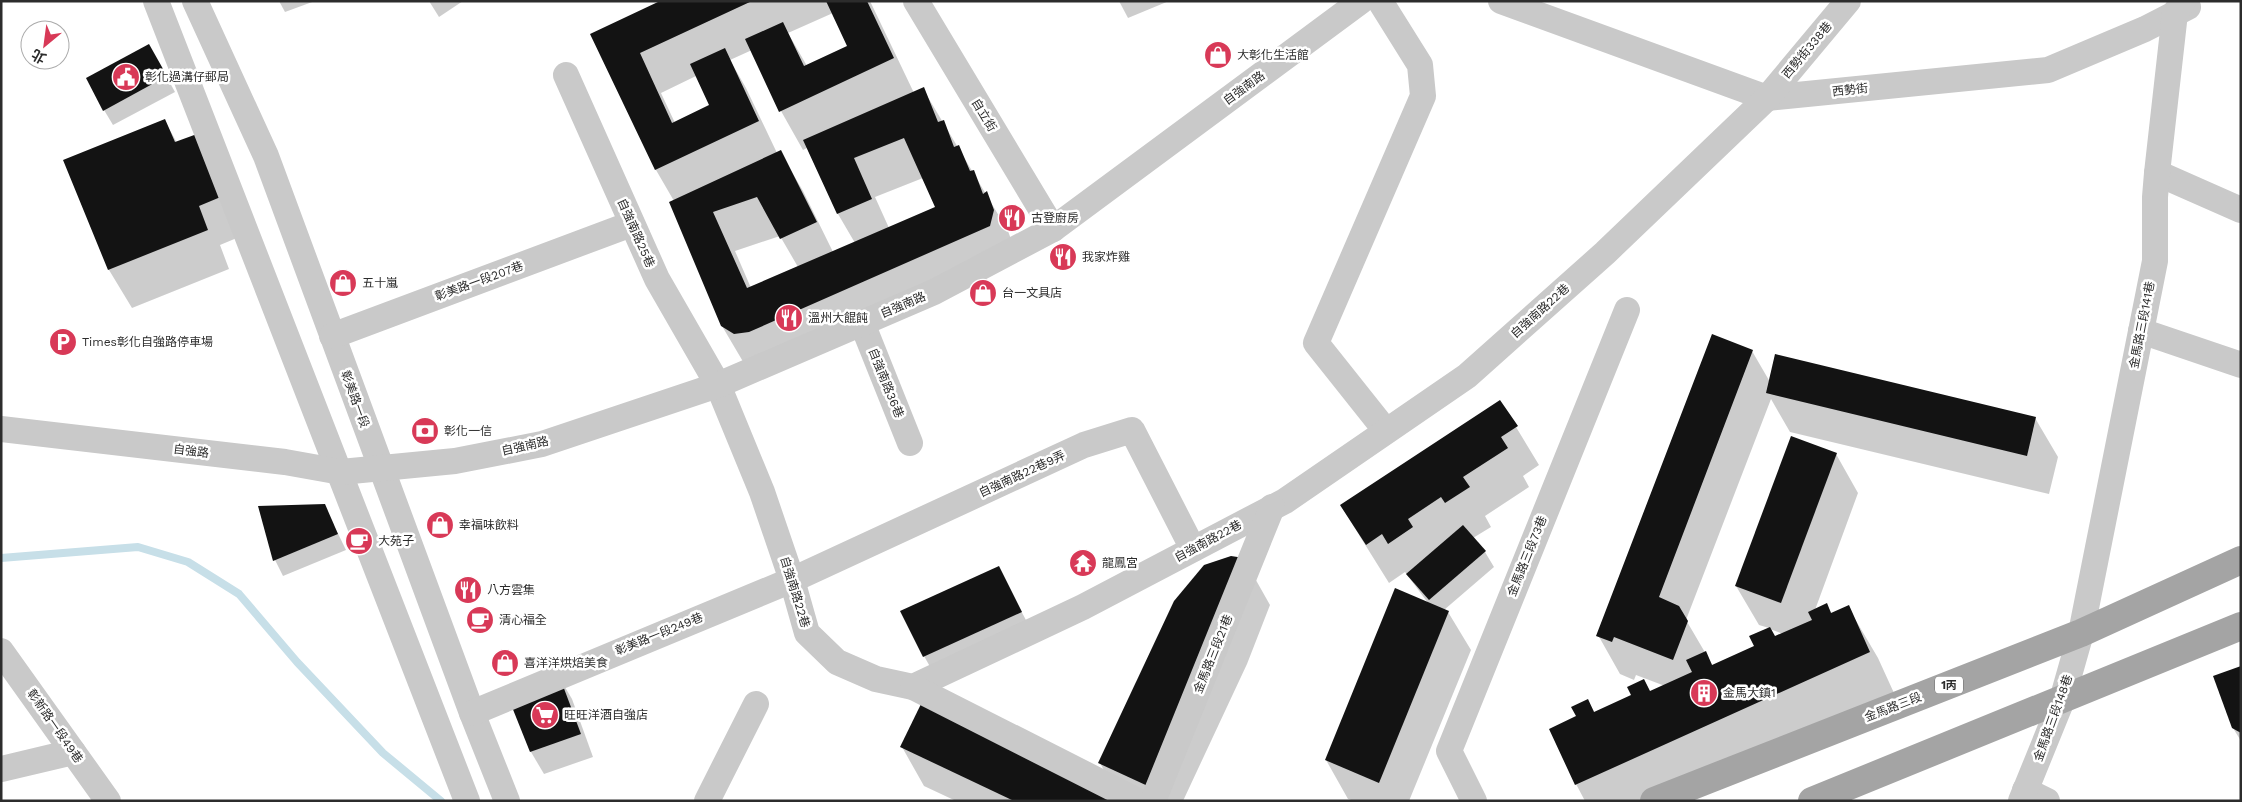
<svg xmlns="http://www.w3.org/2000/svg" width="2242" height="802" font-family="'Work Sans','Noto Sans TC',sans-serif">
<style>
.shadow{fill:#0003;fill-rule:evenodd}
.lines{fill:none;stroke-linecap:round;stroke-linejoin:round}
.stream{stroke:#c7dfe8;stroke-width:8}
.building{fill:#131313}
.minor{stroke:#c9c9c9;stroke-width:26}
.major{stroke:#a4a4a4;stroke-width:28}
.labels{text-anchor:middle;stroke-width:5;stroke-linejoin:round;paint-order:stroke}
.shield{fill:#fff;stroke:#6b6b6b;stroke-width:1}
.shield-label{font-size:11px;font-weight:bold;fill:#2c2c2c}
.street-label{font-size:12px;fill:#2c2c2c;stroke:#fff}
.poi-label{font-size:12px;fill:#2c2c2c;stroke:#fff;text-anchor:start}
</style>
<rect width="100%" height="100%" fill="#fff"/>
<g class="shadow">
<polygon points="279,1 315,1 285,12"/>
<polygon points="429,1 463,1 439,17"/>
<path d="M663 1H870L914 93 923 89 1008 231 1015 250 745 365 722 326 674 201 656 170 592 34ZM833 13 849 47 807 66 788 33ZM752 50 781 111 803 150 807 148 838 214 855 243 833 252 803 191 780 152 777 153 746 88 730 60ZM696 76 711 106 675 123 661 93ZM923 178 936 208 889 228 875 197ZM780 236 798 267 751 288 735 251Z"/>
<polygon points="1119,1 1169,1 1128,18"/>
<polygon points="158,61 175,92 113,125 104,110"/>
<polygon points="165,121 177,143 197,135 244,235 220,245 229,269 132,308 109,270 65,161"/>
<path d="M1752 351 1770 382 2035 418 2058 457 2049 494 1790 432 1771 399 1686 620 1713 666 1755 647 1769 628 1759 625 1736 586 1836 454 1858 493 1815 610 1827 605 1832 614 1848 607 1878 658 1899 704 1683 801H1585L1576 784 1577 717 1588 701 1595 713 1665 686 1636 675 1634 680 1620 674 1598 635ZM1770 629 1783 634 1775 638Z"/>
<polygon points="1516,427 1539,465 1523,476 1529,487 1485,516 1491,527 1473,538 1485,552 1494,567 1444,610 1448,612 1471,650 1409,801 1354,801 1348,799 1326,760 1428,603 1405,572 1389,583 1341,506"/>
<polygon points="324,505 346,550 283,576 275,560 260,507"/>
<polygon points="1248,566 1270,605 1247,664 1183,801 956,801 924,786 902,747 1120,799 1100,763"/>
<polygon points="998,568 1034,635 937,679 924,656"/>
<polygon points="2241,668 2241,741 2233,728"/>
<polygon points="559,677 572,699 593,757 544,774 531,752 510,698"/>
</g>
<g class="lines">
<polyline class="stream" points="1,558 138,547 188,562 239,594 297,662 383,753 441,801"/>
</g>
<g class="building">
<polygon points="660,1 752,1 640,53 672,123 709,105 690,64 725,48 759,121 655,170 590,34"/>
<polygon points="826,1 867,1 894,58 779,112 745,39 783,22 804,66 847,46"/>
<polygon points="149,44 167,76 103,111 86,78"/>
<polygon points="924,87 938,122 944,120 954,147 959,145 970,171 974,170 983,194 987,191 994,210 990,226 749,332 734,334 721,326 669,202 781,150 817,222 780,239 757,197 713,212 747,288 935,207 904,138 854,158 872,199 837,214 803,140"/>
<polygon points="165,119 175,142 197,134 223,196 199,206 208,230 108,270 63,160"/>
<polygon points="1712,334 1753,350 1659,597 1679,606 1688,621 1673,660 1614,637 1612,642 1596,636"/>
<polygon points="1775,354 2036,417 2027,456 1766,393"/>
<polygon points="1500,400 1518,426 1501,437 1508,448 1463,477 1470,487 1445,503 1441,497 1408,519 1413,527 1388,544 1382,534 1366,545 1340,505"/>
<polygon points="1791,436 1837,453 1781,603 1735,586"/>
<polygon points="325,504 338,534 273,561 258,506"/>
<polygon points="1463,525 1486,551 1429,600 1406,574"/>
<polygon points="1231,556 1244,558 1150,787 1098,763 1174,601 1204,565"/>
<polygon points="999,566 1022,612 923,657 900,611"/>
<polygon points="1395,588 1449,611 1379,783 1325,760"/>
<polygon points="1827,603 1831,613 1849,605 1870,652 1575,785 1549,729 1576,716 1571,707 1588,699 1594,712 1631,695 1627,687 1644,679 1650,691 1692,672 1686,660 1706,651 1712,665 1754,646 1749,636 1770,627 1775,636 1812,620 1808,612"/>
<polygon points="2241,666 2241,733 2232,728 2213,676"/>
<polygon points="559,675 581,734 530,752 508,697"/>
<polygon points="921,704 1126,801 1014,801 900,747"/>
</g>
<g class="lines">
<g class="minor">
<polyline points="156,1 467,801"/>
<polyline points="195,1 266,156 472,713 507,801"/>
<polyline points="916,1 1053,229"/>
<polyline points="1380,1 1420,65 1423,96 1316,343 1386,431"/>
<polyline points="1501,1 1767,98 2048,70 2145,29 2188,7"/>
<polyline points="566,75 657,279 718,385 762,492 792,580 807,633 837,662 876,679 913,687 1083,607 1285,501 1467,376 1605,253 1767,98 1848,1"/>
<polyline points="2157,173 2241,210"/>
<polyline points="862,323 910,443"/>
<polyline points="2141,331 2241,365"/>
<polyline points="332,336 626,226"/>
<polyline points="1,429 285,462 341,472 455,461 542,444 718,385 934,292 1053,229 1361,1"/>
<polyline points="1,651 108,801"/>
<polyline points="913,687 1138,801"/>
<polyline points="472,713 792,580 1084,445 1132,430 1193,549"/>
<polyline points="1,769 73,752"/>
<polyline points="2025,790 2047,801"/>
<polyline points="707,801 756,704"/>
<polyline points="1153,801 1272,507"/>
<polyline points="1474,801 1449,751 1627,310"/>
<polyline points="2021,801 2062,700 2081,633 2155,261 2155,197 2157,173 2175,13 2183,1"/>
</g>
<g class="major">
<polyline points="1654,801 2081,633 2241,560"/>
<polyline points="1812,801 2241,626"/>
</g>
</g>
<defs>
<g id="shop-disc" transform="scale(1.4375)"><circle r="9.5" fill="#d83957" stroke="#fff"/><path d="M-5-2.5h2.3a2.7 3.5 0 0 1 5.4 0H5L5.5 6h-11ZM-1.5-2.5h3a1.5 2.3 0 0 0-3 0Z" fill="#fff"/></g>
<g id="civic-disc" transform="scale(1.4375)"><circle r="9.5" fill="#d83957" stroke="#fff"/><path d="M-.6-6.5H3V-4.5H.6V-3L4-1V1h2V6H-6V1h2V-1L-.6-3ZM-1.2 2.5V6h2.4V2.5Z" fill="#fff"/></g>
<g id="restaurant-disc" transform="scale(1.4375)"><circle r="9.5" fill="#d83957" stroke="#fff"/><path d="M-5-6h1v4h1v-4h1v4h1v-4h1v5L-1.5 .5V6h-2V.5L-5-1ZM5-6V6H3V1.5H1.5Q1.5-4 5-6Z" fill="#fff"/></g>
<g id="parking-disc" transform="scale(1.4375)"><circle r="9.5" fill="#d83957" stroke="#fff"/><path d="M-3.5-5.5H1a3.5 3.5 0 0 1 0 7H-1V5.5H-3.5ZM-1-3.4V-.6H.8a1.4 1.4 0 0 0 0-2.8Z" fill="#fff"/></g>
<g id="bank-disc" transform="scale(1.4375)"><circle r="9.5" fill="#d83957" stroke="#fff"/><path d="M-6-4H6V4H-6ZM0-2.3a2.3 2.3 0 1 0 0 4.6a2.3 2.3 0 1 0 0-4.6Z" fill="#fff"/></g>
<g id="cafe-disc" transform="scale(1.4375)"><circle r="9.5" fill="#d83957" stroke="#fff"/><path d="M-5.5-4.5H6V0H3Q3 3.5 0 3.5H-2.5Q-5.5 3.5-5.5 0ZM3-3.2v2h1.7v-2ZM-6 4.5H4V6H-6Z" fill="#fff"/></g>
<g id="temple-disc" transform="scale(1.4375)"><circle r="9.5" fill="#d83957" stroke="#fff"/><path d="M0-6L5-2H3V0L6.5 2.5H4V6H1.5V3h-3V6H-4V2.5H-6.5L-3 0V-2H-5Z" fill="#fff"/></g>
<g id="building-disc" transform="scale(1.4375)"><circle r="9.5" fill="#d83957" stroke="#fff"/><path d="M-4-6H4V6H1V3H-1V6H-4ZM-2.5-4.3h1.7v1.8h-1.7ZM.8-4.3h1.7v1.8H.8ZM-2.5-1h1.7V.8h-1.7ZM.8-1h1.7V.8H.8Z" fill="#fff"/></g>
<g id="supermarket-disc" transform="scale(1.4375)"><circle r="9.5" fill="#d83957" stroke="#fff"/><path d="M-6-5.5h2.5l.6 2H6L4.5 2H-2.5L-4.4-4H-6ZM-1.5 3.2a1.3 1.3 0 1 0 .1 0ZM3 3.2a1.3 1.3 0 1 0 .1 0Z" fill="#fff"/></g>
</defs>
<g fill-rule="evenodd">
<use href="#shop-disc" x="1218" y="55"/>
<use href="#civic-disc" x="126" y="77"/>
<use href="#restaurant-disc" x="1012" y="218"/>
<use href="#restaurant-disc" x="1063" y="257"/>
<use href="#shop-disc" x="343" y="283"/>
<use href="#shop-disc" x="983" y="293"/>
<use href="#restaurant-disc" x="789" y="318"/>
<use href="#parking-disc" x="63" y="342"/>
<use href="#bank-disc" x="425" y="431"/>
<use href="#shop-disc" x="440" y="525"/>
<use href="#cafe-disc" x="359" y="541"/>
<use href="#temple-disc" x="1083" y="563"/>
<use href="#restaurant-disc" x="468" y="590"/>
<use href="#cafe-disc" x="480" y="620"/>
<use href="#shop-disc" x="505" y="663"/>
<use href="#building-disc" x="1704" y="693"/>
<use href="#supermarket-disc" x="545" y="715"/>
</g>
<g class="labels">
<rect class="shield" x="1935" y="676.5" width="28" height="17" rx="4"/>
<g class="shield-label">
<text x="1949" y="689">1丙</text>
</g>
<g class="street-label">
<text transform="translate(1807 50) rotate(-50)" y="4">西勢街338巷</text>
<text transform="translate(1244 88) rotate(-36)" y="4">自強南路</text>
<text transform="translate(1850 90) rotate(-6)" y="4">西勢街</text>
<text transform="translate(984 115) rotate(59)" y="4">自立街</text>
<text transform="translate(636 233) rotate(66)" y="4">自強南路25巷</text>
<text transform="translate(479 281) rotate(-20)" y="4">彰美路一段207巷</text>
<text transform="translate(903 305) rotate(-23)" y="4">自強南路</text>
<text transform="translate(1540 311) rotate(-42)" y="4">自強南路22巷</text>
<text transform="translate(2142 325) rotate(-79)" y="4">金馬路三段141巷</text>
<text transform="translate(886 383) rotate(68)" y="4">自強南路36巷</text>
<text transform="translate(355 399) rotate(70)" y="4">彰美路一段</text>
<text transform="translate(525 446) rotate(-13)" y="4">自強南路</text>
<text transform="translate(191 451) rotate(7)" y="4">自強路</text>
<text transform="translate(1022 474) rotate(-25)" y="4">自強南路22巷9弄</text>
<text transform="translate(1208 541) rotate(-28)" y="4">自強南路22巷</text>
<text transform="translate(1527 556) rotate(-68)" y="4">金馬路三段73巷</text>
<text transform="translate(795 592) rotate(73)" y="4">自強南路22巷</text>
<text transform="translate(659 634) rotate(-22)" y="4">彰美路一段249巷</text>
<text transform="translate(1213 654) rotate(-68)" y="4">金馬路三段21巷</text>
<text transform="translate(1893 707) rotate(-21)" y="4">金馬路三段</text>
<text transform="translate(2053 718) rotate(-70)" y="4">金馬路三段148巷</text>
<text transform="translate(55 726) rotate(55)" y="4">彰新路一段49巷</text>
</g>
<g class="poi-label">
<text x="1237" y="59">大彰化生活館</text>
<text x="145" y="81">彰化過溝仔郵局</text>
<text x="1031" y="222">古登廚房</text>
<text x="1082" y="261">我家炸雞</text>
<text x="362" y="287">五十嵐</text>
<text x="1002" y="297">台一文具店</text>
<text x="808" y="322">溫州大餛飩</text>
<text x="82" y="346">Times彰化自強路停車場</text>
<text x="444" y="435">彰化一信</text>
<text x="459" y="529">幸福味飲料</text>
<text x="378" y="545">大苑子</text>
<text x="1102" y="567">龍鳳宮</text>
<text x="487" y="594">八方雲集</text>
<text x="499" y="624">清心福全</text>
<text x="524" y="667">喜洋洋烘焙美食</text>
<text x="1723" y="697">金馬大鎮1</text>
<text x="564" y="719">旺旺洋酒自強店</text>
</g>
</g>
<rect width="2242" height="802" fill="none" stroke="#2c2c2c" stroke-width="5"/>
<g transform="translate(45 45) rotate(209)"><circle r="24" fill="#ffffff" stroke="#ababab"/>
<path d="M0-4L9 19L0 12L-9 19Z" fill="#d83957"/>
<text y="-8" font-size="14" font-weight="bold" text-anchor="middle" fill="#2c2c2c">北</text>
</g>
</svg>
